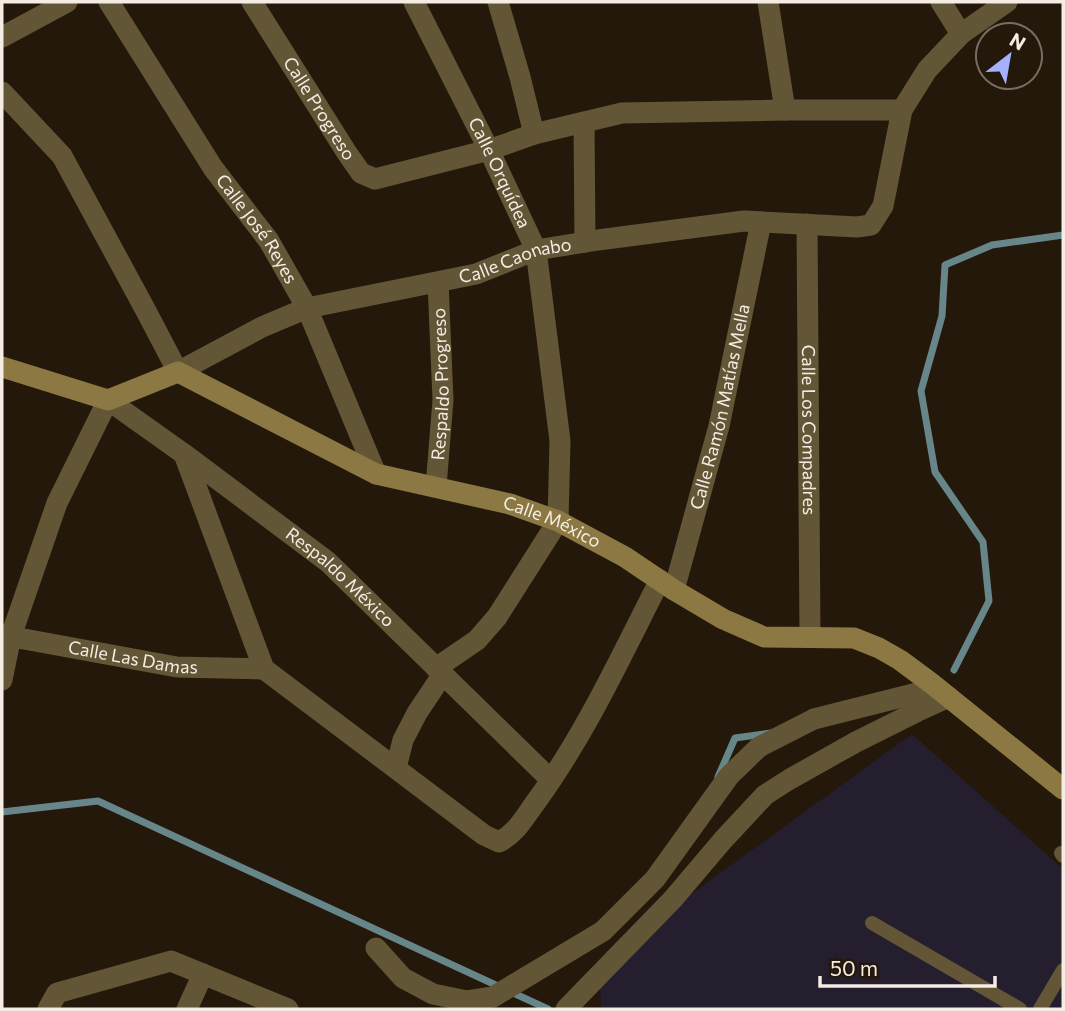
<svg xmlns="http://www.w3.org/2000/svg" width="1065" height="1011" font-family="Commissioner,sans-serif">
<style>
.industrial{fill:#241e2e}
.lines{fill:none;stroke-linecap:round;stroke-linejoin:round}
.stream{stroke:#678689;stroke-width:7}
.lane{stroke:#635636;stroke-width:14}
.street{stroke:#635636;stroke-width:21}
.secondary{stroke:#8c7842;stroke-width:21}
.labels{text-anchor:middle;stroke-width:7;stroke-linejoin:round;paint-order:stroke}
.street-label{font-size:18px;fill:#f5ece3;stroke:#24180a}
</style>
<rect width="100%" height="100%" fill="#24180a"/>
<polygon class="industrial" points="912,734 1063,869 1063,1009 601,1009 599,961"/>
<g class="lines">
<g class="stream">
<polyline points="954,670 989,601 983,542 935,472 921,391 942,316 945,265 992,245 1063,235"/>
<polyline points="718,777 735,738 771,733"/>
<polyline points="2,812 98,801 500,987"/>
<polyline points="511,992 548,1009"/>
</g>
<g class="lane">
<polyline points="1061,853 1063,856"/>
<polyline points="872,923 1020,1009"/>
<polyline points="1040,1009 1063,970"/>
</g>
<g class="street">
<path id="s1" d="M109 2 213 168 269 241 307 308 376 474"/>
<path id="s2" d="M252 2 347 153 361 173 375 179 489 150 534 134 622 113 785 110H902"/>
<path id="s3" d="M414 2 489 150 536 250 560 441 558 521 497 617 477 640 436 668"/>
<polyline points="498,2 520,77 534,134"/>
<polyline points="768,2 785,110"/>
<polyline points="941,2 961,34"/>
<polyline points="2,37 67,2"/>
<path id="s4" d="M2 92 62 156 145 309 178 372 262 327 307 308 476 274 536 250 598 240 744 221 857 227 871 225 883 206 902 110 927 70 961 34 1007 2"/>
<polyline points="584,122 585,242"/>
<path id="s5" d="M807 224 810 636"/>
<path d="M184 454 264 669 484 835 499 842C518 832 525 816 538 799 587 731 622 654 660 580"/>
<path id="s6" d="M436 487 443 400 438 282"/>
<path id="s7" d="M674 590 719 426 761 222"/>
<path id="s8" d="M2 635 177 667 264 669"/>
<path id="s9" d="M2 680 11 636 57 503 108 400 184 454 328 562 551 780"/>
<polyline points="396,768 403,740 417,713 443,674"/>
<polyline points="376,948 403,978 433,994 467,1001 493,997 603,931 655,879 729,776 759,747 814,719 937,688"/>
<polyline points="48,1009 57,993 171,961 288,1009"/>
<polyline points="187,1009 203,974"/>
<polyline points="566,1009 673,899 723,840 765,795 790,779 856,742 918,711 949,697"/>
</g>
<path class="secondary" id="s10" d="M2 367 108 400 178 372 376 474 510 504 558 521 625 557 674 590 723 619 764 637 854 638 879 648 900 660 931 683 1063 789"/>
</g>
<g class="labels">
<g class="street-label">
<text dy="6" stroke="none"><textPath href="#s2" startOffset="126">Calle Progreso</textPath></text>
<text dy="6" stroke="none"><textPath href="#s3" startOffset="191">Calle Orquídea</textPath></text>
<text dy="6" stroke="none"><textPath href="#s1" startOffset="271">Calle José Reyes</textPath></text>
<text dy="6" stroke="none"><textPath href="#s4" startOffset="691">Calle Caonabo</textPath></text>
<text dy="6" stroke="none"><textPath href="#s6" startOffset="103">Respaldo Progreso</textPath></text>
<text dy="6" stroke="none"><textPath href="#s7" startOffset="189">Calle Ramón Matías Mella</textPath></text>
<text dy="6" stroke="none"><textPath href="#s5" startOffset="206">Calle Los Compadres</textPath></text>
<text dy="6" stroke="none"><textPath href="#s10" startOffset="592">Calle México</textPath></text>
<text dy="6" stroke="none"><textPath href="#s9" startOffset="593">Respaldo México</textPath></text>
<text dy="6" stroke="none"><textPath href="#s8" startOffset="133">Calle Las Damas</textPath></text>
</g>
</g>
<rect width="1065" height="1011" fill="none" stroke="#f5ece3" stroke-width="7"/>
<g transform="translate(1009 56) rotate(31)"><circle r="33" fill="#24180a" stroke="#786d61" stroke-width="2"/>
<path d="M0-5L12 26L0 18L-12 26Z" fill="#a6b1fc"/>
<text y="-10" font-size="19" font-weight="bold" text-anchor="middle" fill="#f5ece3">N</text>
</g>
<path d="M820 976v10h175v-10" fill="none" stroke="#f5ece3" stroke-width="3.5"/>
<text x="830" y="976" font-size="21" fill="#f5ece3" stroke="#24180a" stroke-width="5" paint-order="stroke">50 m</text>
</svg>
